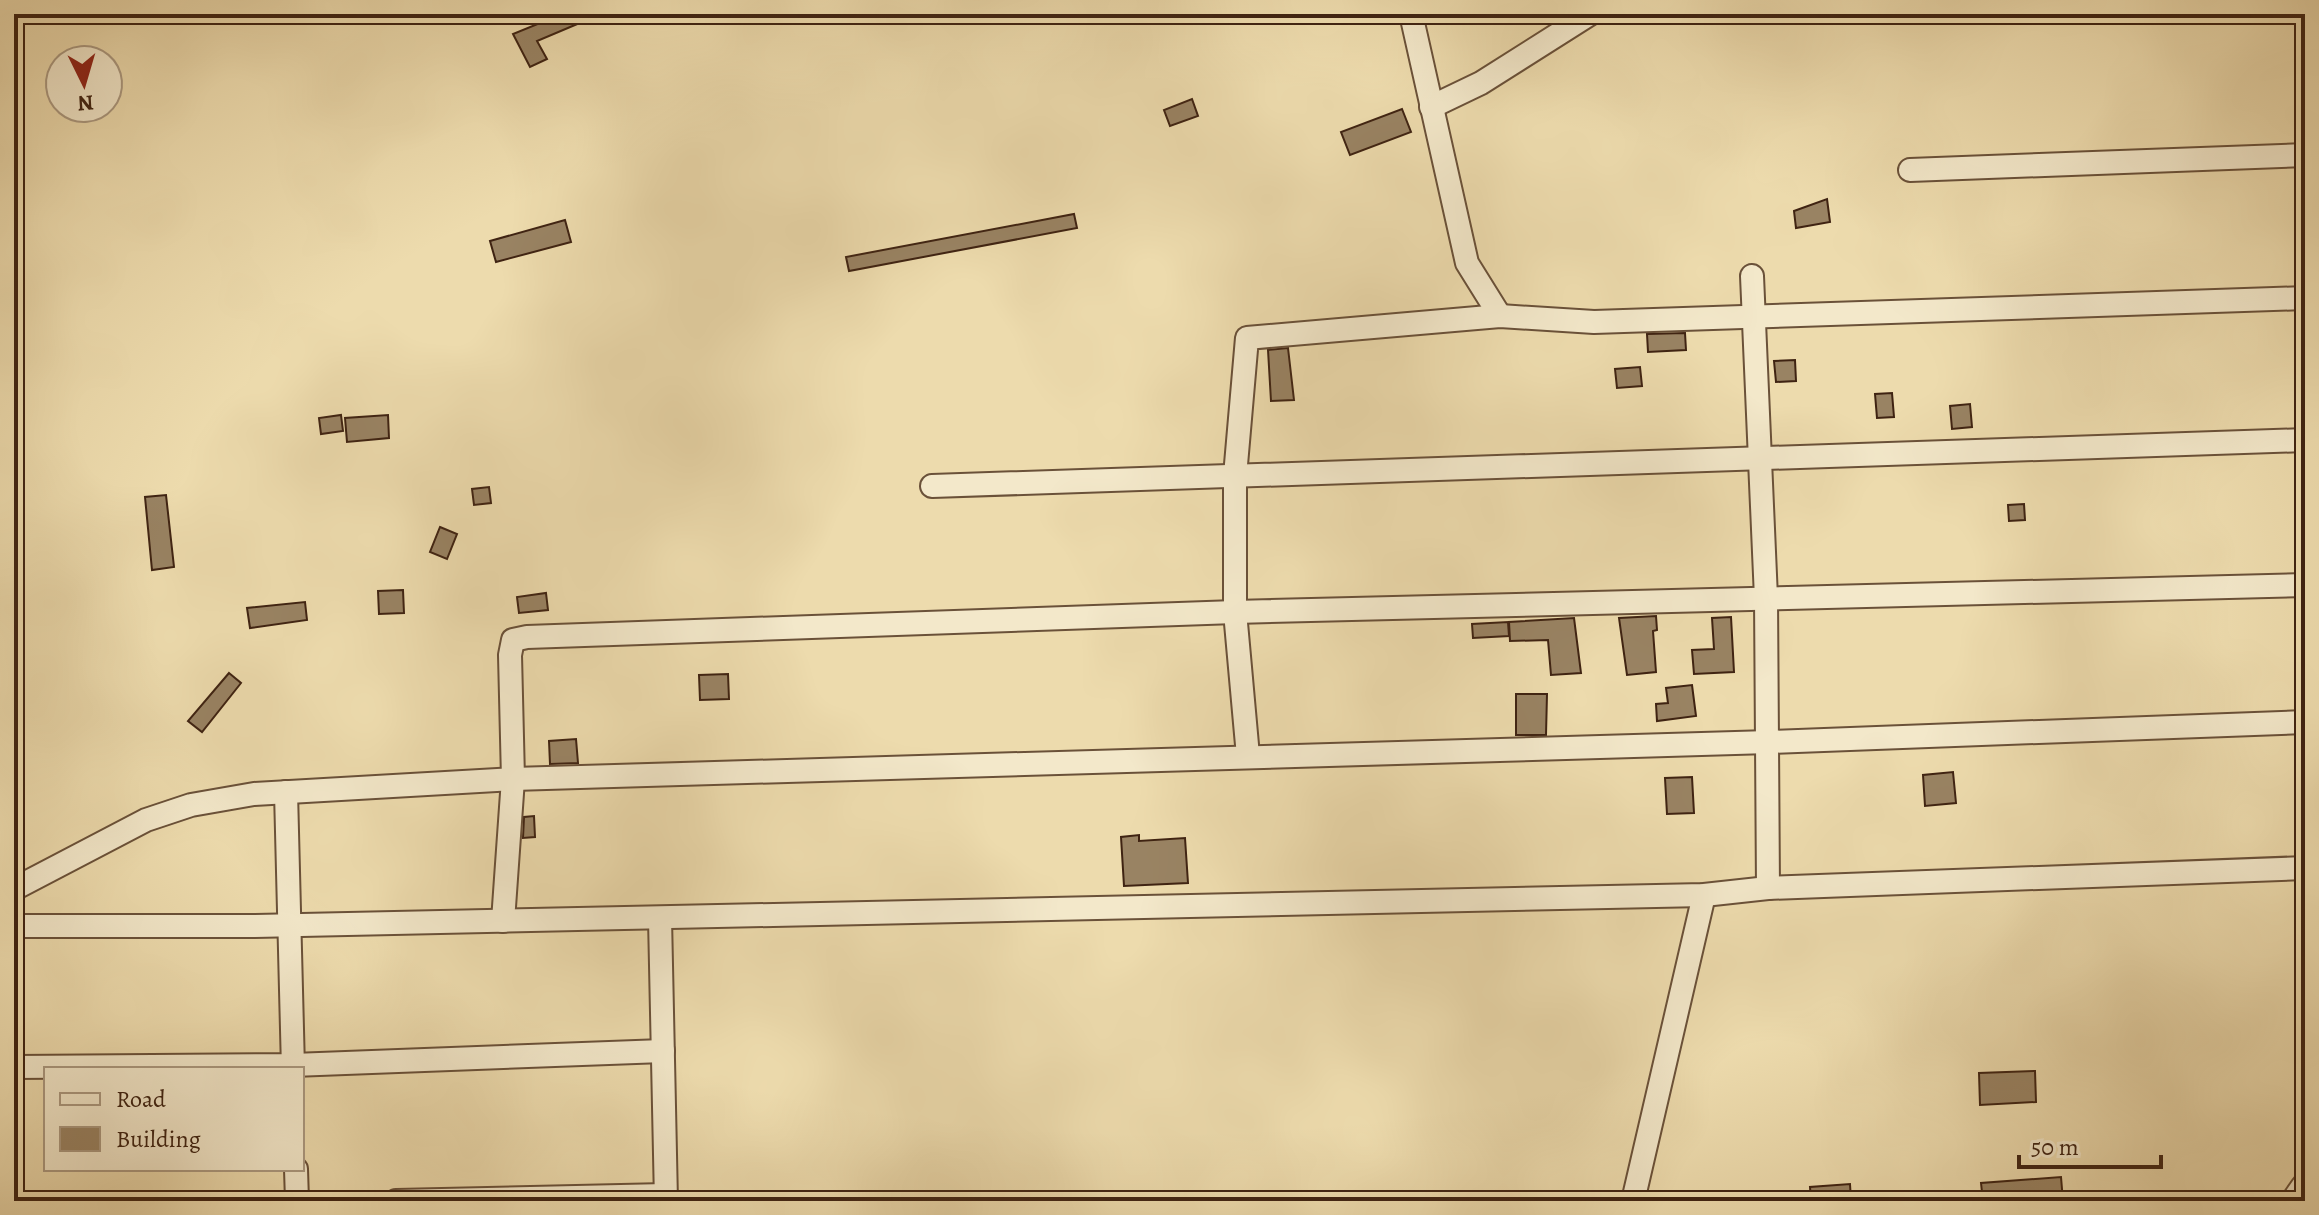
<svg xmlns="http://www.w3.org/2000/svg" width="2319" height="1215" font-family="Alegreya,serif">
<style>
.building{fill:#998363;stroke:#3f2312;stroke-width:2}
.lines{fill:none;stroke-linecap:round;stroke-linejoin:round}
.minor-casing{stroke:#6a5139;stroke-width:26}
.tertiary-casing{stroke:#6a5139;stroke-width:32}
.minor{stroke:#f3e8ca;stroke-width:22}
.tertiary{stroke:#f3e8ca;stroke-width:28}
</style>
<rect width="100%" height="100%" fill="#eddbad"/>
<filter id="stains"><feTurbulence type="fractalNoise" baseFrequency=".0025" numOctaves="4"/><feColorMatrix values="0 0 0 0 .2 0 0 0 0 .09 0 0 0 0 .02 0 0 0 .5 -.17"/></filter>
<radialGradient id="worn" r=".72"><stop offset=".6" stop-color="#630" stop-opacity="0"/><stop offset="1" stop-color="#630" stop-opacity=".3"/></radialGradient>
<g class="building">
<polygon points="562,14 601,14 537,41 547,59 530,67 513,34"/>
<polygon points="1192,99 1198,116 1170,126 1164,110"/>
<polygon points="1402,109 1411,132 1350,155 1341,132"/>
<polygon points="1827,199 1830,222 1796,228 1794,211"/>
<polygon points="1074,214 1077,228 849,271 846,257"/>
<polygon points="565,220 571,242 496,262 490,241"/>
<polygon points="1685,333 1686,350 1648,352 1647,334"/>
<polygon points="1288,348 1294,400 1271,401 1268,350"/>
<polygon points="1795,360 1796,381 1776,382 1774,361"/>
<polygon points="1640,367 1642,386 1617,388 1615,369"/>
<polygon points="1892,393 1894,417 1877,418 1875,394"/>
<polygon points="1970,404 1972,427 1952,429 1950,406"/>
<polygon points="341,415 343,431 321,434 319,418"/>
<polygon points="388,415 389,438 347,442 345,418"/>
<polygon points="489,487 491,503 474,505 472,489"/>
<polygon points="166,495 174,567 152,570 145,497"/>
<polygon points="2024,504 2025,520 2009,521 2008,505"/>
<polygon points="440,527 457,534 447,559 430,552"/>
<polygon points="403,590 404,613 379,614 378,591"/>
<polygon points="546,593 548,610 519,613 517,597"/>
<polygon points="305,602 307,620 250,628 247,608"/>
<polygon points="1656,616 1657,630 1653,631 1656,672 1627,675 1619,618"/>
<polygon points="1731,617 1734,672 1694,674 1692,650 1714,649 1712,618"/>
<polygon points="1574,618 1581,673 1551,675 1548,640 1510,641 1509,622"/>
<polygon points="1508,622 1509,636 1473,638 1472,624"/>
<polygon points="229,673 241,683 202,732 188,721"/>
<polygon points="728,674 729,699 700,700 699,675"/>
<polygon points="1692,685 1696,716 1657,721 1656,704 1668,703 1666,688"/>
<polygon points="1516,694 1547,694 1546,735 1516,735"/>
<polygon points="576,739 578,763 550,764 549,741"/>
<polygon points="1953,772 1956,803 1925,806 1923,775"/>
<polygon points="1692,777 1694,813 1667,814 1665,778"/>
<polygon points="534,816 535,837 523,838 524,817"/>
<polygon points="1139,835 1139,841 1185,838 1188,883 1124,886 1121,837"/>
<polygon points="2035,1071 2036,1102 1980,1105 1979,1073"/>
<polygon points="2061,1177 2063,1201 1983,1201 1981,1183"/>
<polygon points="1850,1184 1851,1201 1811,1201 1810,1187"/>
</g>
<g class="lines">
<g class="minor-casing">
<g id="minor">
<polyline points="1411,14 1467,263 1500,316"/>
<polyline points="1431,107 1481,83 1590,14"/>
<polyline points="1910,170 2305,155"/>
<polyline points="1752,276 1766,598 1768,888"/>
<polyline points="932,486 2305,440"/>
<polyline points="1248,756 1235,612 1235,476 1247,338 1500,316 1594,322 2305,298"/>
<polyline points="286,792 293,1069"/>
<polyline points="14,889 146,820 191,805 254,794 513,779 1769,742 2305,722"/>
<polyline points="660,918 666,1201"/>
<polyline points="503,921 513,779 510,655 513,640 527,637 1235,612 2305,585"/>
<polyline points="14,926 255,926 1704,895 1768,888 2305,868"/>
<polyline points="14,1067 293,1065 663,1051"/>
<polyline points="296,1169 297,1201"/>
<polyline points="396,1201 666,1195"/>
<polyline points="1633,1201 1704,895"/>
</g>
</g>
<g class="tertiary-casing">
<polyline id="tertiary" points="2296,1201 2305,1188"/>
</g>
<use href="#minor" class="minor"/>
<use href="#tertiary" class="tertiary"/>
</g>
<rect width="2319" height="1215" fill="none" stroke="#eddbad" stroke-width="48"/>
<rect x="16" y="16" width="2287" height="1183" fill="none" stroke="#3f2312" stroke-width="4"/>
<rect x="24" y="24" width="2271" height="1167" fill="none" stroke="#3f2312" stroke-width="2"/>
<rect x="44" y="1067" width="260" height="104" fill="#f3e8ca" stroke="#ab9980" stroke-width="2"/>
<rect x="60" y="1093" width="40" height="12" fill="#f3e8ca" stroke="#ab9980" stroke-width="2"/>
<text x="116" y="1107" font-size="24" fill="#3f2312">Road</text>
<rect x="60" y="1127" width="40" height="24" fill="#998363" stroke="#ab9980" stroke-width="2"/>
<text x="116" y="1147" font-size="24" fill="#3f2312">Building</text>
<g transform="translate(84 84) rotate(175)"><circle r="38" fill="#f3e8ca" stroke="#ab9980" stroke-width="2"/>
<path d="M0-6L14 30L0 20L-14 30Z" fill="#8f2418"/>
<text y="-12" font-size="22" font-weight="bold" text-anchor="middle" fill="#3f2312">N</text>
</g>
<path d="M2019 1155v12h142v-12" fill="none" stroke="#3f2312" stroke-width="4"/>
<text x="2031" y="1155" font-size="24" fill="#3f2312" stroke="#f3e8ca" stroke-width="6" paint-order="stroke">50 m</text>
<rect width="100%" height="100%" filter="url(#stains)"/>
<rect width="100%" height="100%" fill="url(#worn)"/>
</svg>
